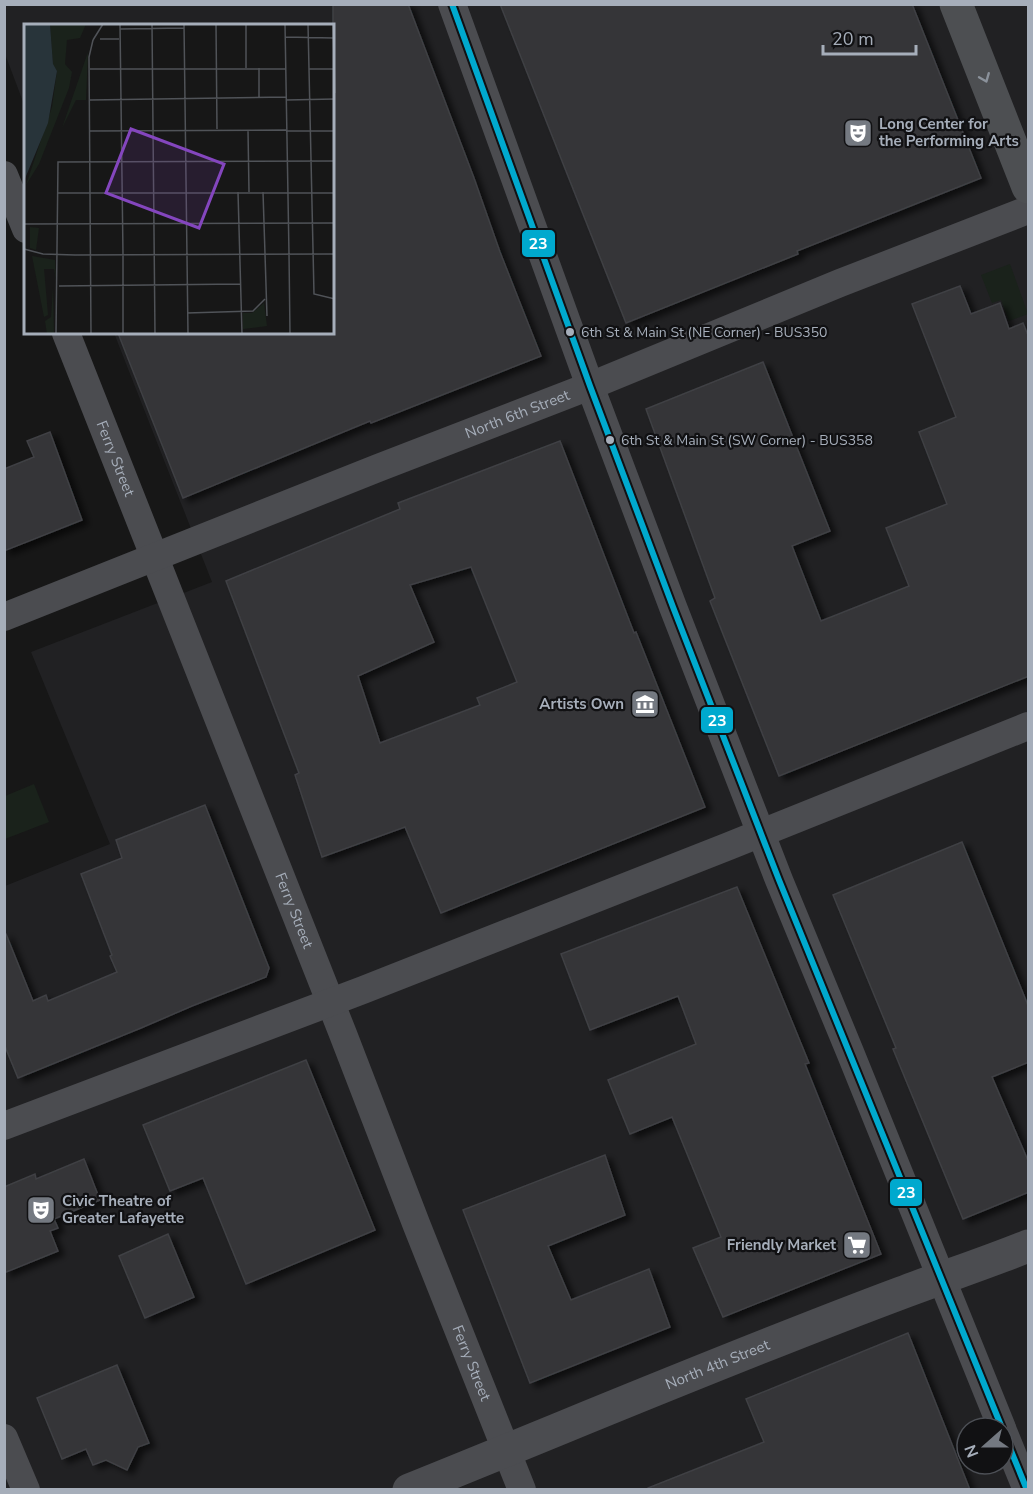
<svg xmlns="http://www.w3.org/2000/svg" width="1033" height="1494" font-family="'Nunito Sans',sans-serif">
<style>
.built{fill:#212123;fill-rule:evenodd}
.green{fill:#1a221b}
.building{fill:#353537;stroke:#3f4044;stroke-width:1.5;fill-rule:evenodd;filter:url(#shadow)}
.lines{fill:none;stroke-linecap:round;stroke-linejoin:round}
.minor{stroke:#4b4c50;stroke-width:28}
.tertiary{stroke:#4b4c50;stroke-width:33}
.primary{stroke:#4d4f52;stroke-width:33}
.bus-1-casing{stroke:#111113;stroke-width:10}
.bus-1{stroke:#00a9ce;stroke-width:6}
.oneway{stroke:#8b929b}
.bus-dot{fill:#a6aeba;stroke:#111113;stroke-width:2}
.labels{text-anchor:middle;stroke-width:4.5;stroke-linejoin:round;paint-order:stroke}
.bus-label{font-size:14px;fill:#a6aeba;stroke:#111113;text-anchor:start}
.poi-label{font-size:15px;font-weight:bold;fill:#a6aeba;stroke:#111113;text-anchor:start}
.street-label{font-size:15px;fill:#a6aeba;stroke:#111113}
.inset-road{fill:none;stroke:#505358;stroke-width:1.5}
.view{fill:#8446be;fill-opacity:0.15;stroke:#8446be;stroke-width:3}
.inset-edge{fill:none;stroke:#a6aeba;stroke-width:3}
.line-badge{stroke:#111113;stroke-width:2}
.badge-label{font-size:16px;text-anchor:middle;font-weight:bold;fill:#fff}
</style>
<defs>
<filter id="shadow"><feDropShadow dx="6" dy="4" stdDeviation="3" flood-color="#0009"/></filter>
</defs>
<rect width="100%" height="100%" fill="#171717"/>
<path class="built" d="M5 4 1028 5V1489H5V886L110 844 31 652 212 582 114 333H333V26H26L25 107 5 54ZM967 1428H1003V1464H967Z"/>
<g class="green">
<polygon points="1010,264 1028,314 1009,321 1001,300 992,303 981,275"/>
<polygon points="34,784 49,822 5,839 5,796"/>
</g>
<g class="building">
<polygon points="333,4 408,4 474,178 500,252 541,356 371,423 370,421 183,498 118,333 333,333"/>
<polygon points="500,4 912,4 981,178 797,251 798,254 626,323"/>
<polygon points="960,286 971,314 1000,303 1009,329 1023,323 1029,338 1029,676 779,776 710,601 715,598 646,409 763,362 830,531 792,546 821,621 909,586 886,528 947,504 919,432 956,417 912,304"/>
<polygon points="50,432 82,520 4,551 4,469 34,457 27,441"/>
<path d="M560 441 634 633 636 632 705 807 441 913 405 827 322 857 295 775 299 773 226 581 400 509 398 503ZM471 567 517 682 477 698 480 705 380 743 358 676 434 642 410 585Z"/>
<polygon points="205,805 269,968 266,977 192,1006 141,1028 18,1078 4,1044 4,934 6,934 33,1001 46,995 48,1001 117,972 110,956 112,955 81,874 122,858 116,840"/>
<polygon points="962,842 1029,1008 1029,1062 992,1077 1029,1163 1029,1192 963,1219 893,1049 896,1048 833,895"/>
<polygon points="737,887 809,1063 805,1064 881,1254 723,1317 693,1248 721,1237 672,1117 630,1134 608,1080 696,1044 678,996 590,1030 561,954"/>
<polygon points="306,1060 375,1230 246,1284 203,1178 170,1191 143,1125"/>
<polygon points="605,1155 625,1215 548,1246 571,1300 649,1269 670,1327 530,1383 463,1210"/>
<polygon points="84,1159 100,1200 54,1219 58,1228 50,1231 58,1251 4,1273 4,1187 35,1174 36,1179"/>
<polygon points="168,1234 194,1297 145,1318 119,1256"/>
<polygon points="908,1333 970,1490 648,1490 648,1488 764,1442 746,1399"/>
<polygon points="117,1365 149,1443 138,1447 127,1470 106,1460 93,1465 86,1449 62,1459 37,1398"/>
</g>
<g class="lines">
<g class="minor">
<polyline points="452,4 590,386 673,607 779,880 850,1052 1002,1428"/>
<polyline points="4,175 26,229"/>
<path id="s1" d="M66 333 343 1034 417 1226 522 1490"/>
<path id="s2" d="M4 617 378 468 590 386 840 283 1028 210"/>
<polyline points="4,1126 363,990 729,846 1028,726"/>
<polyline points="1003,1431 1027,1490"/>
<polyline points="4,1438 26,1490"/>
</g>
<path class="tertiary" id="s3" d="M409 1490C573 1424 735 1355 901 1293 943 1277 986 1263 1028 1246"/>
<polyline class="primary" points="956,4 1028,187"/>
<g class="bus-1-casing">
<g id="bus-1">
<polyline points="452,4 590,386 673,607 779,880 1002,1428"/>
<polyline points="1003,1431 1027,1490"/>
</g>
</g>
<use href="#bus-1" class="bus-1"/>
</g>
<defs><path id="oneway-chevron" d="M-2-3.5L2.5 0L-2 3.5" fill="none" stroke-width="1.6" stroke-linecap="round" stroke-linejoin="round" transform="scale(1.5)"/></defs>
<use class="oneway" href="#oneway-chevron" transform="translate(985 78) rotate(68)"/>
<defs>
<g id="theatre-square" transform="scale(1.5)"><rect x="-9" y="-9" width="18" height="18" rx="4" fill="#747981" stroke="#111113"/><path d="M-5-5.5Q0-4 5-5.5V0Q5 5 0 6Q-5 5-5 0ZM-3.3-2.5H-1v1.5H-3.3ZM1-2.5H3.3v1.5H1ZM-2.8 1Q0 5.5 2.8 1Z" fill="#fff"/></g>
<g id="museum-square" transform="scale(1.5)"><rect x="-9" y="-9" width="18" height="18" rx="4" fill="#747981" stroke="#111113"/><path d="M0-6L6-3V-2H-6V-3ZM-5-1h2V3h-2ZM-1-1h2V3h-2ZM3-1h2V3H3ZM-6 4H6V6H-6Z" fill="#fff"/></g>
<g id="supermarket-square" transform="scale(1.5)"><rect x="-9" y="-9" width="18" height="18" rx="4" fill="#747981" stroke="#111113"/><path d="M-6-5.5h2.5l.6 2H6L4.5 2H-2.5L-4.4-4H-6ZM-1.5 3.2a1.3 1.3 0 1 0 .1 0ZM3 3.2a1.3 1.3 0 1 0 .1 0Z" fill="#fff"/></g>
</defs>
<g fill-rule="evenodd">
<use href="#theatre-square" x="858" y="133"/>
<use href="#museum-square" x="645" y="704"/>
<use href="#theatre-square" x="41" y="1210"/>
<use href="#supermarket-square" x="857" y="1245"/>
</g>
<g class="bus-dot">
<circle cx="570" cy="332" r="5"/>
<circle cx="610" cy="440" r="5"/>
</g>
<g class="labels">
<g class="bus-label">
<text x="581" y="337">6th St &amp; Main St (NE Corner) - BUS350</text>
<text x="621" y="445">6th St &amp; Main St (SW Corner) - BUS358</text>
</g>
<g class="poi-label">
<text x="879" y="129">Long Center for<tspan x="879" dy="17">the Performing Arts</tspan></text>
<text x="624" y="709" text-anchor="end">Artists Own</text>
<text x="62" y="1206">Civic Theatre of<tspan x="62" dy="17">Greater Lafayette</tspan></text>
<text x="836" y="1250" text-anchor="end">Friendly Market</text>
</g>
<g class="street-label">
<text dy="5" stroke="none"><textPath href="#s2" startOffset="552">North 6th Street</textPath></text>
<text dy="5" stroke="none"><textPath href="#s1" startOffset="135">Ferry Street</textPath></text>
<text dy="5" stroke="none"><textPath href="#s1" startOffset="621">Ferry Street</textPath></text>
<text dy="5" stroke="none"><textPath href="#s1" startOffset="1107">Ferry Street</textPath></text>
<text dy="5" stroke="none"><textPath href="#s3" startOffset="333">North 4th Street</textPath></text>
</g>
</g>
<g transform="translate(24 24)">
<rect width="310" height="310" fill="#171717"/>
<path d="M26 0H62L56 14 43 16 41 40 48 48 45 64 15 140 2 161 28 83 33 47 29 41ZM64 28 62 76H52L38 104ZM6 203 15 204 12 226 6 224ZM8 232 31 236 32 255 30 245H20L24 291 20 293ZM29 263 30 310H23L21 297 27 293ZM240 279 243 302 219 305V289H228Z" fill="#1a221b"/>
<path d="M0 0H26L29 40 33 47 24 99 0 157Z" fill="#28343a"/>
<path class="inset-road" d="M96 0 99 231M128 0 131 310M160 0 164 310M192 0 193 105M222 0V44M261 0 265 230M284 0 290 270 311 275M309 0 311 69M96 5 160 4M261 13 309 14M76 15H95M69 16 79 0M235 44V73M66 45H262M285 45H310M66 76 262 73M262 76 311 75M224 106 225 168M66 107 262 106M262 107H311M214 168 218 310M239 168 243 292M34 169H311M0 200 311 199M0 225 19 230 51 231 311 230M265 230 266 310M99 231V310M35 262 216 260M163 289 229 287 241 275M32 310 34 138 311 137M67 310 65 33 69 16"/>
<path class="view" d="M107 105 200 140 175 204 82 169Z"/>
<rect width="310" height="310" class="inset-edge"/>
</g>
<g class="line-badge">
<rect x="521" y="229" width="35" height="29" rx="6" fill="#00a9ce"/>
<rect x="700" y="706" width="34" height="28" rx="6" fill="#00a9ce"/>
<rect x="889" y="1178" width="34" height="29" rx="6" fill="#00a9ce"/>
</g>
<g class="badge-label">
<text x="538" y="249">23</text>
<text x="717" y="726">23</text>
<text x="906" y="1198">23</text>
</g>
<rect width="1033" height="1494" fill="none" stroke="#a6aeba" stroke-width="12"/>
<g transform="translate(985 1446) rotate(249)"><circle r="28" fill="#111113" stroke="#4d5056" stroke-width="1.5"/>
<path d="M0-4.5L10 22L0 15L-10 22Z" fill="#747981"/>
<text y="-9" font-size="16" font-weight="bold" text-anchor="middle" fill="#a6aeba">N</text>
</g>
<path d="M823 45v9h93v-9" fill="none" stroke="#a6aeba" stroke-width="3"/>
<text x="832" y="45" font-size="18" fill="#a6aeba" stroke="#111113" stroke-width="4.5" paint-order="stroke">20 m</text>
</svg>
